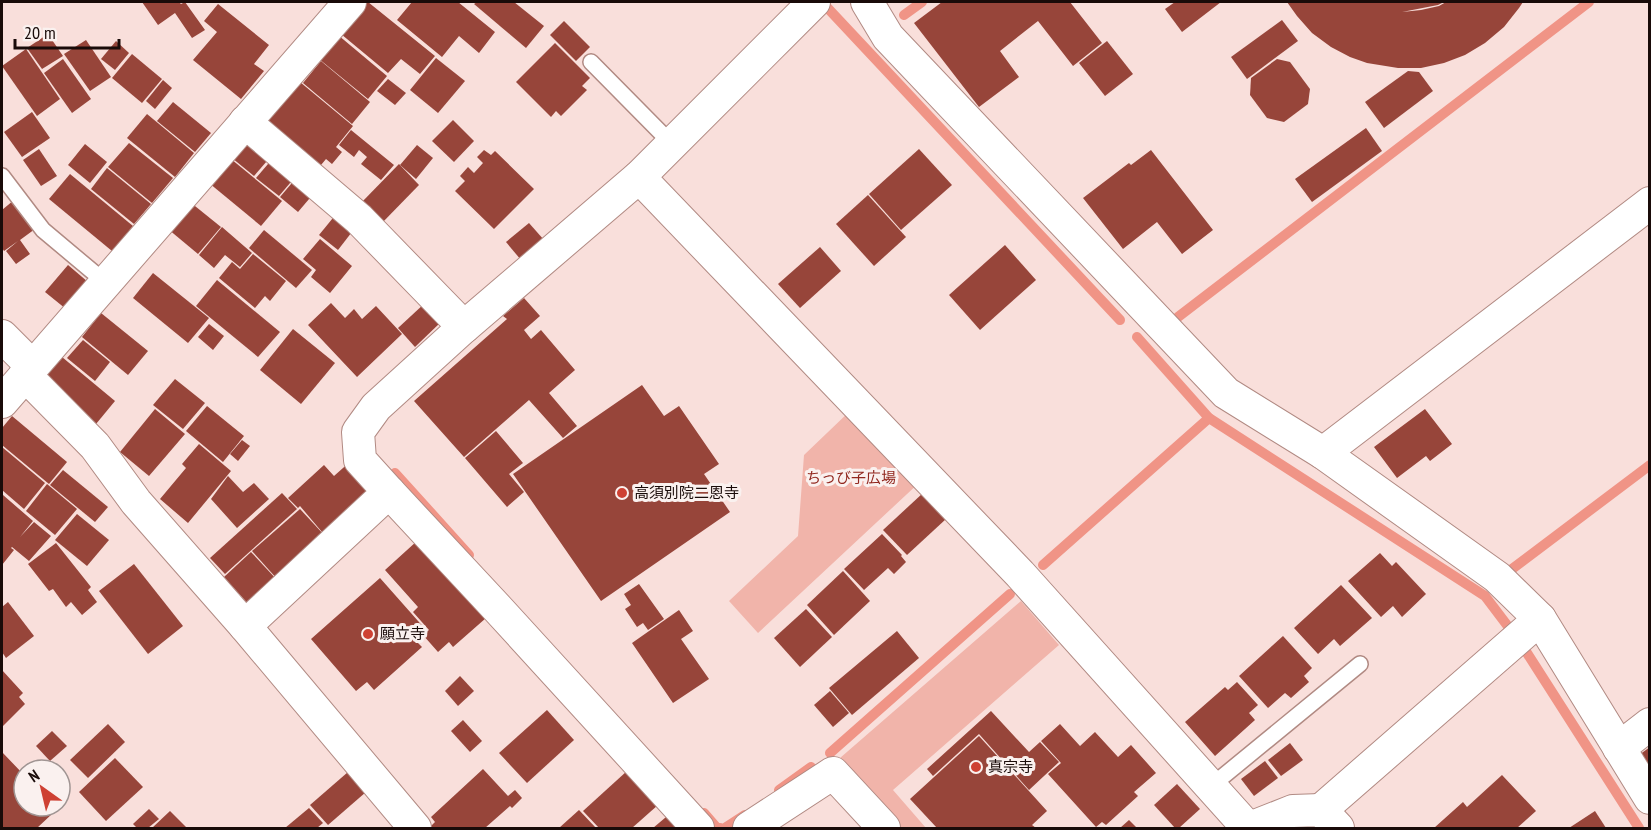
<svg xmlns="http://www.w3.org/2000/svg" width="1651" height="830" font-family="'PT Sans Narrow','Noto Sans JP',sans-serif">
<style>
.green{fill:#f1b4aa}
.lines{fill:none;stroke-linecap:round;stroke-linejoin:round}
.stream{stroke:#f09486;stroke-width:10}
.building{fill:#97453a}
.service-casing{stroke:#b18a83;stroke-width:18}
.minor-casing{stroke:#b18a83;stroke-width:34}
.service{stroke:#fff;stroke-width:15}
.minor{stroke:#fff;stroke-width:32}
.poi-dot{fill:#ce4133;stroke:#faf1ef;stroke-width:2}
.labels{text-anchor:middle;stroke-width:6;stroke-linejoin:round;paint-order:stroke}
.park-label{font-size:15px;fill:#91271e;stroke:#faf1ef}
.poi-label{font-size:15px;fill:#190b09;stroke:#faf1ef;text-anchor:start}
</style>
<rect width="100%" height="100%" fill="#f9dfdb"/>
<g class="green">
<polygon points="851,410 921,481 758,633 729,601 798,536 804,455"/>
<polygon points="1021,601 1059,645 893,790 926,828 901,828 840,758"/>
</g>
<g class="lines">
<g class="stream">
<polyline points="822,2 1120,320"/>
<polyline points="904,15 922,2"/>
<polyline points="1178,317 1589,2"/>
<polyline points="1137,337 1209,418 1485,596 1510,629"/>
<polyline points="395,473 469,555"/>
<polyline points="1043,565 1209,418"/>
<polyline points="1512,569 1650,465"/>
<polyline points="1527,653 1639,828"/>
<polyline points="830,753 1010,594"/>
<polyline points="779,790 811,767"/>
<polyline points="704,813 717,828 720,828"/>
<polyline points="725,828 745,815"/>
</g>
</g>
<g class="building">
<polygon points="142,2 179,2 181,4 185,2 205,30 192,38 175,13 158,25"/>
<polygon points="368,2 435,56 420,74 401,59 388,73 341,34"/>
<polygon points="412,2 458,2 495,32 479,53 459,36 442,57 397,20"/>
<polygon points="477,2 514,2 544,26 526,48 474,4"/>
<polygon points="942,2 1070,2 1102,43 1073,66 1038,21 1000,51 1019,77 979,107 914,23"/>
<polygon points="1175,2 1221,2 1182,32 1165,9"/>
<polygon points="1287,2 1444,2 1438,5 1402,12 1421,10 1439,6 1446,2 1523,2 1519,8 1504,27 1485,43 1465,55 1444,63 1421,68 1398,68 1367,63 1350,57 1331,47 1312,33 1297,16"/>
<polygon points="218,4 269,45 254,64 264,71 241,99 193,60 217,32 204,21"/>
<polygon points="1282,20 1298,41 1247,79 1231,57"/>
<polygon points="564,21 590,47 576,61 550,35"/>
<polygon points="48,34 63,56 42,69 27,48"/>
<polygon points="338,35 387,76 368,99 319,59"/>
<polygon points="86,40 111,77 90,91 64,54"/>
<polygon points="116,41 129,53 115,70 101,59"/>
<polygon points="1107,41 1133,74 1105,96 1079,63"/>
<polygon points="555,43 590,78 582,86 587,90 561,116 556,111 551,117 516,82"/>
<polygon points="26,49 60,99 37,116 2,66"/>
<polygon points="132,54 162,79 142,103 112,78"/>
<polygon points="436,58 465,81 438,113 410,90"/>
<polygon points="63,59 91,99 72,113 44,73"/>
<polygon points="1277,59 1290,62 1310,89 1308,104 1284,122 1267,118 1250,95 1251,78"/>
<polygon points="321,61 370,102 352,124 303,83"/>
<polygon points="1408,71 1419,72 1433,91 1384,128 1365,102"/>
<polygon points="388,79 406,93 395,105 377,91"/>
<polygon points="163,80 172,88 155,109 146,101"/>
<polygon points="300,82 353,126 336,147 342,152 332,164 326,159 321,165 268,121"/>
<polygon points="173,102 211,133 195,152 157,121"/>
<polygon points="32,112 50,138 22,157 4,132"/>
<polygon points="147,114 194,153 175,177 127,138"/>
<polygon points="453,120 474,141 454,162 432,141"/>
<polygon points="1366,128 1382,151 1312,202 1295,179"/>
<polygon points="351,130 394,165 381,180 361,164 367,157 359,150 354,157 339,145"/>
<polygon points="251,135 273,154 254,176 232,158"/>
<polygon points="129,143 173,178 152,203 108,167"/>
<polygon points="85,144 107,162 90,183 68,165"/>
<polygon points="417,145 433,158 416,179 400,165"/>
<polygon points="39,149 57,176 41,186 23,160"/>
<polygon points="919,149 952,185 901,230 869,194"/>
<polygon points="484,150 491,155 495,151 534,189 494,229 455,191 465,181 460,176 468,167 474,173 483,163 477,157"/>
<polygon points="1151,150 1213,230 1182,254 1157,222 1123,249 1083,198 1129,163 1131,165"/>
<polygon points="274,157 296,176 279,196 256,178"/>
<polygon points="231,159 282,201 261,226 209,183"/>
<polygon points="399,164 419,185 381,224 361,203"/>
<polygon points="107,168 151,204 134,224 91,189"/>
<polygon points="70,174 133,226 112,251 49,199"/>
<polygon points="297,177 315,192 298,212 280,197"/>
<polygon points="868,195 906,237 874,266 836,224"/>
<polygon points="14,200 35,229 20,240 30,254 16,264 6,251 18,241 4,251 2,248 2,210"/>
<polygon points="190,202 221,227 198,254 168,229"/>
<polygon points="337,213 355,228 338,250 319,235"/>
<polygon points="529,223 544,240 521,260 506,242"/>
<polygon points="222,227 252,253 240,267 225,255 214,268 199,255"/>
<polygon points="264,230 312,270 296,288 249,248"/>
<polygon points="320,239 352,266 330,293 311,277 316,270 303,259"/>
<polygon points="1005,245 1036,280 980,330 949,295"/>
<polygon points="820,247 841,271 800,308 778,284"/>
<polygon points="253,254 286,281 270,301 265,296 255,308 219,278 232,262 240,269"/>
<polygon points="68,265 88,282 66,309 45,292"/>
<polygon points="153,273 209,318 188,343 133,298"/>
<polygon points="217,280 280,332 258,357 196,306"/>
<polygon points="524,298 540,316 524,330 531,339 541,330 575,370 549,393 577,426 563,438 529,400 464,457 414,401 507,319 503,316"/>
<polygon points="331,303 345,318 354,309 362,319 376,306 402,334 357,377 308,325"/>
<polygon points="425,303 442,321 415,347 398,328"/>
<polygon points="101,313 148,351 128,375 82,337"/>
<polygon points="209,324 224,336 213,350 198,337"/>
<polygon points="293,329 335,363 301,404 260,370"/>
<polygon points="83,340 110,362 95,381 67,358"/>
<polygon points="62,357 115,401 96,424 43,380"/>
<polygon points="175,379 205,403 183,429 153,405"/>
<polygon points="642,385 664,416 679,406 719,464 704,474 730,512 601,601 513,474"/>
<polygon points="207,406 244,436 223,462 186,431"/>
<polygon points="155,409 185,434 149,476 120,452"/>
<polygon points="1425,409 1452,444 1430,461 1426,456 1397,478 1374,447"/>
<polygon points="12,416 67,462 49,484 2,445 2,428"/>
<polygon points="496,431 523,463 509,474 524,492 507,507 465,458"/>
<polygon points="242,440 250,446 238,461 230,454"/>
<polygon points="199,444 231,471 188,523 160,499 186,468 182,464"/>
<polygon points="2,447 45,483 24,509 2,490"/>
<polygon points="352,460 374,485 322,532 300,506 298,508 288,498 324,465 334,476"/>
<polygon points="63,470 108,507 95,522 50,485"/>
<polygon points="228,476 243,492 254,483 269,499 237,528 211,499"/>
<polygon points="47,484 77,509 55,535 26,511"/>
<polygon points="282,493 297,509 225,574 210,558"/>
<polygon points="923,493 946,519 907,555 883,530"/>
<polygon points="3,495 33,521 20,537 34,522 51,536 29,561 12,547 11,548 14,550 2,565 2,497"/>
<polygon points="300,509 326,537 278,580 252,551"/>
<polygon points="77,514 109,540 87,566 55,540"/>
<polygon points="882,534 902,555 901,556 906,562 894,574 888,568 864,590 844,569"/>
<polygon points="417,541 486,618 453,647 449,642 438,652 423,635 429,630 413,612 418,607 385,570"/>
<polygon points="56,543 91,587 88,590 97,602 82,615 71,602 66,607 53,589 49,591 28,564"/>
<polygon points="251,552 278,581 250,606 224,577"/>
<polygon points="1380,553 1392,566 1396,562 1426,594 1402,617 1393,606 1381,617 1348,581"/>
<polygon points="134,564 183,626 148,654 99,591"/>
<polygon points="843,571 870,601 834,635 807,605"/>
<polygon points="380,578 426,630 414,639 422,647 374,690 367,682 356,691 311,639"/>
<polygon points="639,584 664,619 648,630 643,623 637,627 625,609 631,605 624,594"/>
<polygon points="1341,585 1372,618 1340,646 1334,639 1318,654 1294,628"/>
<polygon points="8,602 34,636 6,658 2,652 2,607"/>
<polygon points="806,609 832,637 800,667 774,638"/>
<polygon points="679,610 693,631 681,639 709,679 673,703 632,643"/>
<polygon points="897,631 919,658 852,715 829,688"/>
<polygon points="1283,636 1312,668 1304,676 1309,682 1291,698 1285,693 1268,708 1239,676"/>
<polygon points="2,670 23,693 19,697 25,704 2,727"/>
<polygon points="460,676 474,691 458,706 445,691"/>
<polygon points="1237,682 1258,705 1249,713 1255,720 1215,756 1185,722 1225,687 1228,690"/>
<polygon points="830,691 849,713 833,727 814,705"/>
<polygon points="547,710 574,740 527,783 499,753"/>
<polygon points="991,711 1029,752 1040,742 1059,762 1029,790 979,734 933,776 927,769"/>
<polygon points="463,720 482,741 470,752 451,731"/>
<polygon points="108,724 125,742 88,778 70,760"/>
<polygon points="1060,724 1080,746 1095,732 1118,757 1131,745 1156,773 1134,792 1138,796 1106,825 1102,822 1096,827 1048,774 1061,763 1041,741"/>
<polygon points="52,731 67,746 50,761 36,746"/>
<polygon points="979,736 1047,811 1032,825 1036,828 937,828 910,799"/>
<polygon points="1290,743 1303,760 1281,776 1268,760"/>
<polygon points="1650,747 1650,768 1639,755"/>
<polygon points="2,752 24,775 24,806 44,806 52,814 37,828 2,828"/>
<polygon points="115,758 143,787 106,821 79,792"/>
<polygon points="1265,761 1278,778 1254,796 1241,779"/>
<polygon points="483,769 508,796 515,790 522,798 512,808 510,806 485,828 433,828 431,826 435,822 431,817"/>
<polygon points="627,771 658,805 632,828 599,828 583,811"/>
<polygon points="348,772 366,792 328,825 310,805"/>
<polygon points="1502,775 1536,811 1517,828 1434,828 1463,802 1467,807"/>
<polygon points="1177,784 1200,809 1179,828 1175,828 1154,805"/>
<polygon points="309,808 323,823 317,828 285,828"/>
<polygon points="149,809 159,819 148,828 137,828 133,824"/>
<polygon points="579,810 596,828 559,828"/>
<polygon points="170,811 187,828 152,828"/>
<polygon points="1595,811 1606,828 1569,828"/>
<polygon points="672,812 687,828 653,828"/>
<polygon points="1129,820 1137,828 1120,828"/>
</g>
<g class="lines">
<g class="service-casing">
<g id="service">
<polyline points="591,62 672,144"/>
<polyline points="2,176 43,230 105,282"/>
<polyline points="1210,787 1360,664"/>
</g>
</g>
<g class="minor-casing">
<g id="minor">
<polyline points="867,2 888,37 1226,393 1323,453 1650,203"/>
<polyline points="245,122 359,219 464,327"/>
<polyline points="639,177 1020,574 1248,828"/>
<polyline points="2,336 32,366"/>
<polyline points="25,375 95,446 136,502 245,626 415,828"/>
<polyline points="2,402 350,2"/>
<polyline points="1323,453 1497,577 1540,619 1650,798"/>
<polyline points="389,492 498,609 698,828"/>
<polyline points="245,626 389,492 360,460 358,432 376,407 464,327 639,177 814,2"/>
<polyline points="1619,748 1650,724"/>
<polyline points="1321,810 1540,619"/>
<polyline points="749,828 833,773 884,828"/>
<polyline points="1250,828 1293,811 1321,810 1338,828"/>
</g>
</g>
<use href="#service" class="service"/>
<use href="#minor" class="minor"/>
</g>
<g class="poi-dot">
<circle cx="622" cy="493" r="6"/>
<circle cx="368" cy="634" r="6"/>
<circle cx="976" cy="767" r="6"/>
</g>
<g class="labels">
<g class="park-label">
<text x="851" y="483">ちっび子広場</text>
</g>
<g class="poi-label">
<text x="634" y="498">高須別院二恩寺</text>
<text x="380" y="639">願立寺</text>
<text x="988" y="772">真宗寺</text>
</g>
</g>
<rect width="1651" height="830" fill="none" stroke="#190b09" stroke-width="6"/>
<g transform="translate(42 788) rotate(326)"><circle r="28" fill="#faf1ef" stroke="#a09593" stroke-width="1.5"/>
<path d="M0-4.5L10 22L0 15L-10 22Z" fill="#ce4133"/>
<text y="-9" font-size="16" font-weight="bold" text-anchor="middle" fill="#190b09">N</text>
</g>
<path d="M15 39v9h104v-9" fill="none" stroke="#190b09" stroke-width="3"/>
<text x="24" y="39" font-size="18" fill="#190b09" stroke="#faf1ef" stroke-width="4.5" paint-order="stroke">20 m</text>
</svg>
